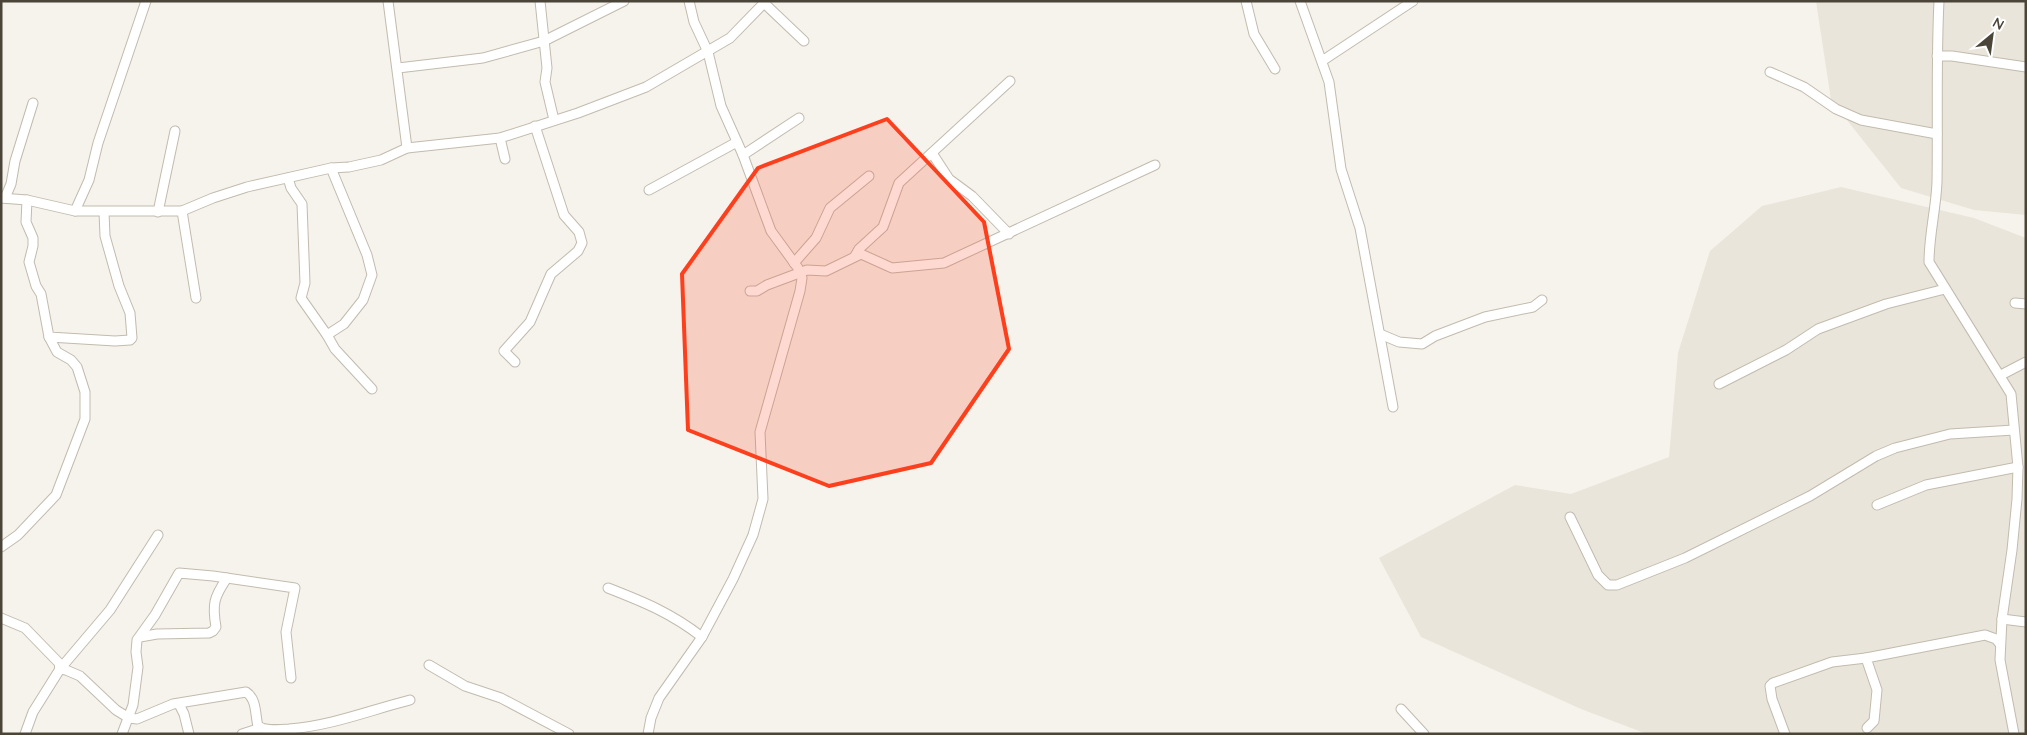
<svg xmlns="http://www.w3.org/2000/svg" width="2027" height="735" font-family="Quicksand,sans-serif">
<style>
.residential{fill:#eae5da}
.lines{fill:none;stroke-linecap:round;stroke-linejoin:round}
.street-casing{stroke:#c2bbae;stroke-width:11}
.street{stroke:#fff;stroke-width:9}
.marked{fill:#fc3f1d;fill-opacity:0.2;stroke:#fc3f1d;stroke-width:4;stroke-linejoin:round}
</style>
<rect width="100%" height="100%" fill="#f6f3ec"/>
<g class="residential">
<polygon points="1816,1 2026,1 2026,215 1974,210 1901,188 1831,100"/>
<polygon points="1841,187 1974,218 2026,238 2026,734 1647,734 1581,709 1421,637 1379,558 1515,485 1571,494 1669,457 1678,353 1710,251 1762,206"/>
</g>
<g class="lines">
<g class="street-casing">
<g id="street">
<polyline points="388,1 407,148"/>
<polyline points="540,1 547,68 545,82 554,120"/>
<polyline points="1246,1 1254,34 1275,69"/>
<polyline points="1300,1 1329,82 1341,169 1360,228 1393,407"/>
<path d="M1939 1C1936 61 1938 122 1937 182 1936 209 1929 235 1929 262L2011 394 2018 467 2017 499 2012 550 2002 619 2000 660 2014 734"/>
<polyline points="764,3 804,41"/>
<polyline points="1937,56 1952,56 2026,67"/>
<polyline points="1322,61 1413,1"/>
<polyline points="398,68 483,58 544,41 624,1"/>
<polyline points="1770,72 1804,87 1836,109 1861,120 1937,134"/>
<polyline points="500,138 505,159"/>
<polyline points="932,153 949,179 972,196 1009,234"/>
<polyline points="743,155 799,118"/>
<polyline points="331,168 367,255 372,275 363,300 344,324 327,335 335,349 372,389"/>
<polyline points="288,178 291,188 302,204 305,283 301,298 327,335"/>
<polyline points="649,190 737,142"/>
<polyline points="1,198 27,200 75,211 182,211 213,198 247,187 331,168 349,167 381,160 407,148 500,138 578,113 646,87 730,38 766,1"/>
<polyline points="5,198 11,184 15,161 33,103"/>
<polyline points="27,200 26,222 33,238 33,246 29,262 36,286 41,294 49,337 115,341 130,340 132,338 130,313 119,286 105,236 104,212"/>
<polyline points="75,211 89,180 98,143 146,1"/>
<polyline points="182,211 196,298"/>
<polyline points="158,212 175,131"/>
<polyline points="855,256 859,249 883,227 899,183 1010,81"/>
<polyline points="794,263 816,238 830,208 869,176"/>
<polyline points="750,291 757,291 767,285 807,270 826,271 861,254 892,268 944,263 1155,165"/>
<polyline points="2015,303 2026,304"/>
<polyline points="1380,334 1399,342 1422,344 1435,336 1485,317 1533,307 1542,300"/>
<polyline points="515,362 504,351 530,322 551,274 578,251 582,243 579,232 564,215 535,126"/>
<polyline points="2001,375 2026,362"/>
<polyline points="1719,384 1786,350 1818,329 1886,304 1945,289"/>
<polyline points="1877,505 1926,485 2018,467"/>
<polyline points="1570,517 1598,575 1608,585 1617,585 1685,558 1810,496 1876,456 1895,448 1950,434 2014,430"/>
<polyline points="1,547 18,535 56,495 85,419 85,392 77,367 71,360 57,352 49,337"/>
<path d="M608 588C644 602 671 613 702 637"/>
<path d="M1 618 25 628 59 663 60 669 66 670 80 676 116 710 129 718 137 719 173 704 246 692C257 699 255 715 258 726 267 732 279 729 289 729 334 725 367 711 410 700"/>
<polyline points="2002,619 2026,622"/>
<path d="M140 637 157 634 209 633 213 631 216 627C212 604 214 597 227 578"/>
<polyline points="429,665 465,686 501,698 569,734"/>
<polyline points="179,704 184,714 189,734"/>
<polyline points="1401,709 1424,734"/>
<polyline points="1867,728 1874,721 1877,690 1866,658 1985,635 1996,639 2000,644"/>
<polyline points="25,734 33,712 60,669 110,610 158,535"/>
<polyline points="122,734 133,705 138,667 136,652 137,640 155,615 179,573 213,576 295,588 286,632 291,678"/>
<polyline points="242,734 261,728"/>
<polyline points="648,734 651,718 659,698 702,637 733,579 753,535 763,499 760,432 800,291 802,278 798,268 771,231 743,155 721,106 708,52 694,22 689,1"/>
<polyline points="1785,734 1772,699 1770,686 1773,683 1832,662 1866,658"/>
</g>
</g>
<use href="#street" class="street"/>
</g>
<path class="marked" d="M887 119 984 222 1009 349 931 463 829 486 688 430 682 274 758 168Z"/>
<rect width="2027" height="735" fill="none" stroke="#4b4439" stroke-width="5"/>
<g transform="translate(1992 35) rotate(29)" stroke="#ffffff" stroke-width="4" paint-order="stroke">
<path d="M0-4L9 19L0 12L-9 19Z" fill="#4b4439"/>
<text y="-8" font-size="14" font-weight="bold" text-anchor="middle" fill="#4b4439">N</text>
</g>
</svg>
